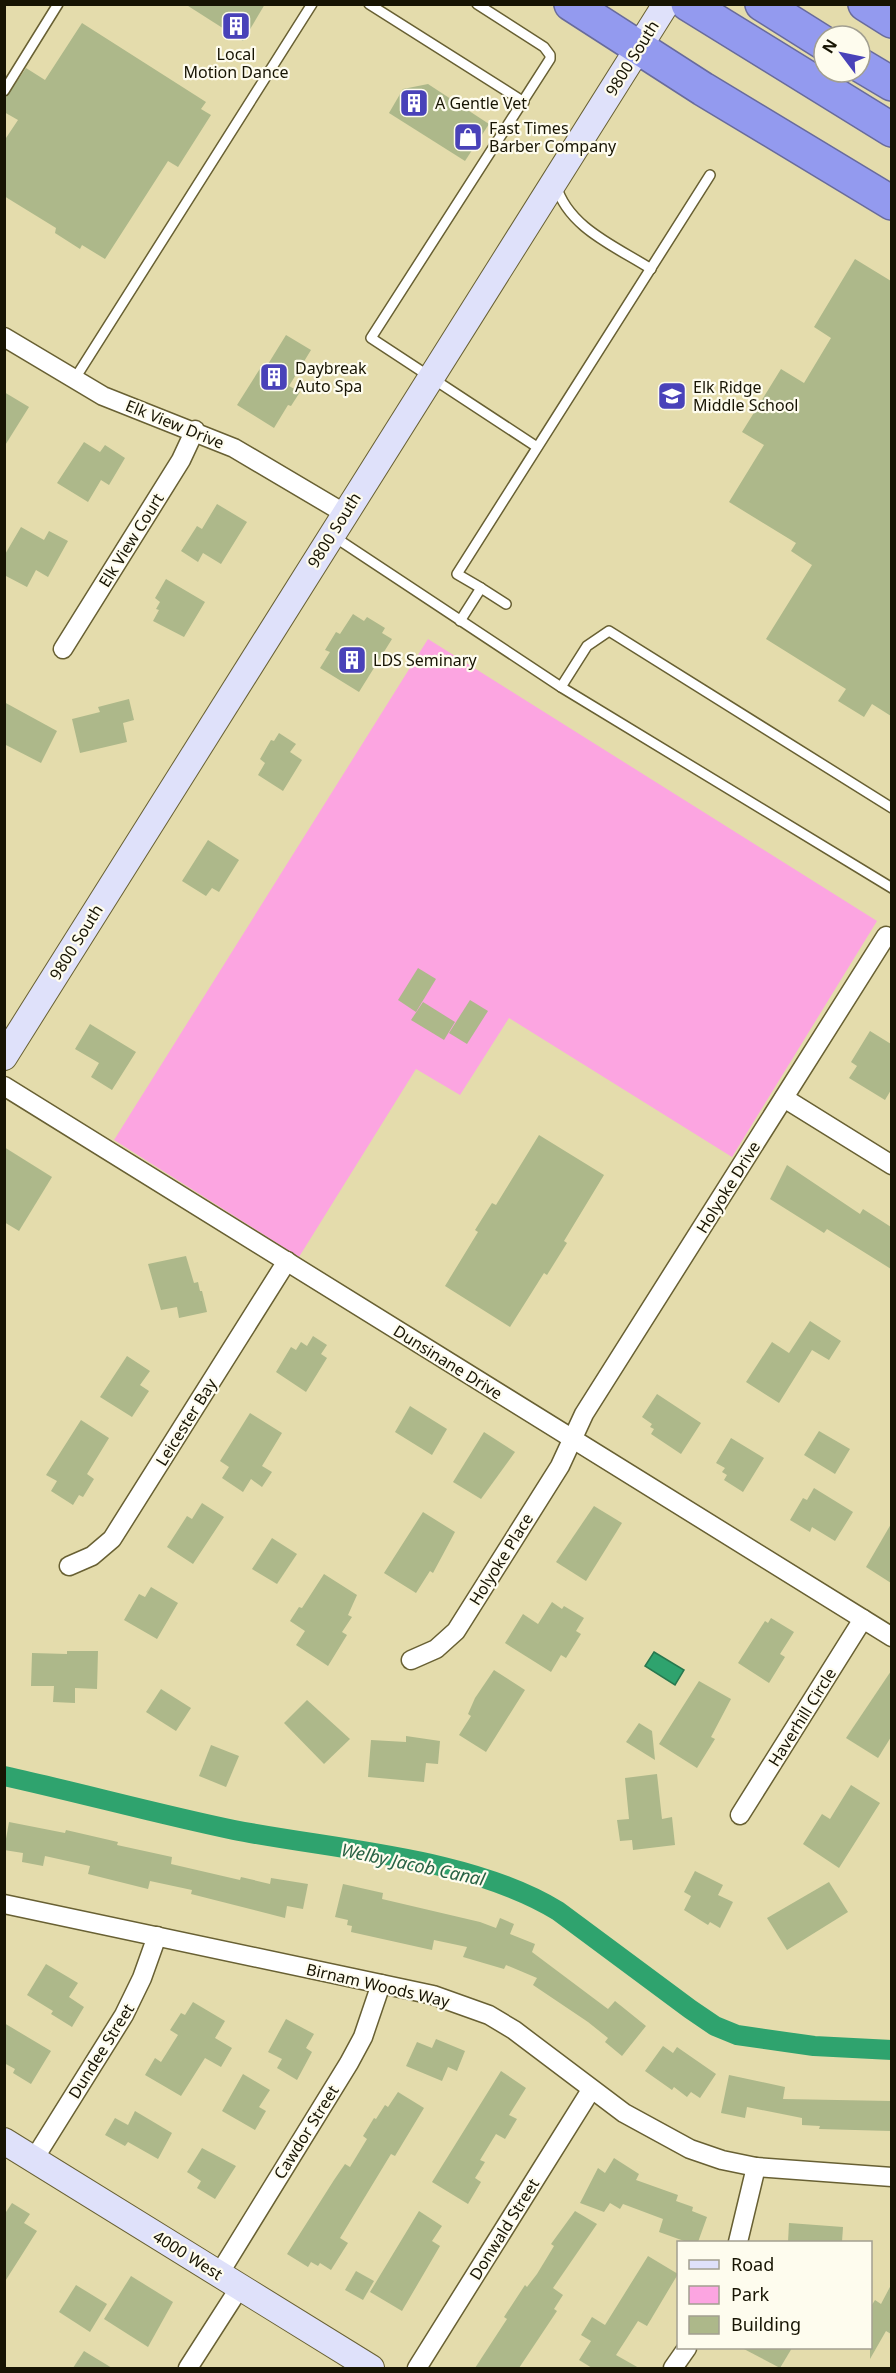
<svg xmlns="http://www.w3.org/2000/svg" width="896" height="2373" font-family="'Noto Sans',sans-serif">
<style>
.green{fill:#fca5e1}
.water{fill:#2fa36e;stroke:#28784e;stroke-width:1.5}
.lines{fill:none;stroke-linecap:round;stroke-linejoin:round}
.canal{stroke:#2fa36e;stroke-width:20}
.building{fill:#adb88a}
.service-casing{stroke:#686033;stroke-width:12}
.minor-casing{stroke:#686033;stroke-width:21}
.secondary-casing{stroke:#686033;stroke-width:28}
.motorway-casing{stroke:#686b9c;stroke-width:36}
.service{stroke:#fff;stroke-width:9}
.minor{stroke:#fff;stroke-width:18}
.secondary{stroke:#dfe1fa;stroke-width:26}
.motorway{stroke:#939aef;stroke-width:33}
.labels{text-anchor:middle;stroke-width:4.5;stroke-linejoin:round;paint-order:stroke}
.poi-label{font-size:16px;fill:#171403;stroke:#fefcee;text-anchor:start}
.street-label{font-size:16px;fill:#171403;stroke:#fefcee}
.water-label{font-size:18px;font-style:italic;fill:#296245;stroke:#fefcee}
</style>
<rect width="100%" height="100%" fill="#e4dcac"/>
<polygon class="green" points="428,639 877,921 732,1157 509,1018 460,1095 416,1069 299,1257 114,1140"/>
<polygon class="water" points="654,1652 684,1670 675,1685 645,1666"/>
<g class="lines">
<path class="canal" d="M4 1776C81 1793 157 1814 234 1830 336 1850 470 1857 558 1911L690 2009 715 2026 737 2035 814 2046 892 2050"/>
</g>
<g class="building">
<polygon points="185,4 265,4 243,41"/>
<polygon points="82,23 206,102 201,109 211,115 178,167 168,161 105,259 82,245 80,249 55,233 56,228 4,196 4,141 18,120 4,112 4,100 26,68 45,80"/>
<polygon points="428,84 489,124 465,161 389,113 403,89"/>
<polygon points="855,259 891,281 891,716 872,704 864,717 838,701 846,689 766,639 812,565 791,551 796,543 729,502 764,445 742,432 781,369 804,383 831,338 814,327"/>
<polygon points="286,335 311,350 289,386 300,392 291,406 288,405 274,428 237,405 261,367 265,369"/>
<polygon points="4,392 29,407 4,447"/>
<polygon points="84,442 100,452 105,445 125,458 109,485 101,480 88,502 57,483"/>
<polygon points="217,504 247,522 221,564 203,553 198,562 181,551 197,526 202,529"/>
<polygon points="21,527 44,540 49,531 68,541 48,577 36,570 27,587 4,575 4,556"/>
<polygon points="166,579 205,602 184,637 153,621 159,610 156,609 160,602 155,598"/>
<polygon points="353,614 364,621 367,617 385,628 382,633 392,639 359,692 320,668 330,652 325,650 336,632 340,634"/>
<polygon points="129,699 134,720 123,723 127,742 80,753 72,719 100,712 98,707"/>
<polygon points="4,702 57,731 41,763 4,744"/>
<polygon points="279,733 296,744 290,752 302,760 283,791 258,775 265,763 260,759 271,740 274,741"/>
<polygon points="208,840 239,860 219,892 212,888 206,896 182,881"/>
<polygon points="418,968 436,979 416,1012 398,1000"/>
<polygon points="470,1000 488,1011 467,1044 449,1033"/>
<polygon points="423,1002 455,1022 444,1040 411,1020"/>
<polygon points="90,1024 136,1052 112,1090 91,1077 99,1063 75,1049"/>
<polygon points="870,1031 891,1044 891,1090 885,1100 849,1078 857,1066 851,1062"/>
<polygon points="539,1135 604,1175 564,1241 567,1243 547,1275 544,1273 510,1327 445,1286 478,1232 475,1230 492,1203 496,1205"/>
<polygon points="4,1147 52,1177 19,1231 4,1222"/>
<polygon points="787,1165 860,1214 863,1209 891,1227 891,1269 827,1229 824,1233 770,1199"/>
<polygon points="186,1256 194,1283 198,1282 200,1291 202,1291 207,1312 179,1318 177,1307 161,1310 148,1264"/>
<polygon points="810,1321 841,1341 829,1360 812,1350 779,1403 746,1382 772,1342 789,1353"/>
<polygon points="313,1336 327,1345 321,1354 327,1358 306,1392 276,1372 291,1347 296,1350 301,1342 307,1346"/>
<polygon points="127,1356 150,1371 140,1385 149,1391 132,1417 100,1397"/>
<polygon points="657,1394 701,1423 681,1454 651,1434 654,1429 650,1427 652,1424 642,1417"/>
<polygon points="410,1406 447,1429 432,1455 395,1432"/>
<polygon points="250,1413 282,1433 262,1466 272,1472 262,1487 251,1479 243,1492 222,1478 229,1467 220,1461"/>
<polygon points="81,1420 109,1438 87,1474 94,1479 83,1497 79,1495 73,1505 51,1491 57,1481 46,1475"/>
<polygon points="819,1431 850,1449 835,1474 804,1455"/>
<polygon points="484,1432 515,1452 481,1499 453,1482"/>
<polygon points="731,1438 764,1458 743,1492 724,1480 727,1475 722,1472 725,1468 716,1463"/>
<polygon points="814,1488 853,1512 835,1541 812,1527 810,1532 790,1520 803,1498 807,1500"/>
<polygon points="202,1503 224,1517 193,1564 167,1547 187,1516 192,1519"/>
<polygon points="594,1506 622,1523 586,1581 556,1562"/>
<polygon points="423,1512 455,1532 433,1573 430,1571 416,1593 384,1573"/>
<polygon points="891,1524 891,1583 866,1567"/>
<polygon points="272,1538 297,1554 277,1584 252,1569"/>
<polygon points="324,1574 357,1595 348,1615 352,1617 342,1632 347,1635 328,1666 296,1645 305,1631 290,1621 299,1607 302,1608"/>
<polygon points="151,1587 178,1603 157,1639 124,1620 139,1594 145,1597"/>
<polygon points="552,1602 562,1609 564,1606 584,1618 576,1631 581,1634 566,1658 561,1655 551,1672 505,1643 523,1614 538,1624"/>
<polygon points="771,1618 794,1632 780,1654 785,1657 769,1683 738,1663 765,1621 768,1623"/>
<polygon points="67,1651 98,1651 97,1689 75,1688 75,1703 53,1702 54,1686 31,1686 32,1653 67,1654"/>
<polygon points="494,1670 525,1690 486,1752 459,1735 471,1716 468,1714 475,1698"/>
<polygon points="891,1671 891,1737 878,1758 846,1738"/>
<polygon points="699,1681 731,1699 711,1737 715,1739 697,1768 659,1744"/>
<polygon points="161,1689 191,1708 176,1731 146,1712"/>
<polygon points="307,1700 350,1739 324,1764 284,1723"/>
<polygon points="639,1723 652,1731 655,1760 626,1742"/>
<polygon points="406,1736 440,1741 438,1764 426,1763 424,1782 368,1777 371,1740 406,1742"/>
<polygon points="211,1745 239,1756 226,1787 199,1776"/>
<polygon points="657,1774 662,1819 672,1817 675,1845 633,1850 632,1840 620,1841 617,1820 629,1819 625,1778"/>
<polygon points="851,1785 880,1803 839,1868 803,1844 822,1814 830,1819"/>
<polygon points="9,1822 65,1833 66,1830 118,1842 117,1845 172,1857 171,1864 240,1880 241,1877 270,1884 271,1878 308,1884 303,1909 287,1906 285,1918 191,1894 192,1890 150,1881 148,1889 88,1874 90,1866 45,1856 43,1866 22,1862 23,1853 4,1850"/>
<polygon points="695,1871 723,1885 718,1895 733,1902 720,1928 710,1922 708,1925 684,1910 691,1896 684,1892"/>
<polygon points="829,1882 848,1912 787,1950 767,1918"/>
<polygon points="343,1884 383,1893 382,1899 480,1922 496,1928 500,1918 514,1924 510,1934 535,1944 532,1952 608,2009 615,2001 646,2026 622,2056 605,2042 608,2038 588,2022 533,1985 537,1978 506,1965 504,1969 463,1957 467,1947 434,1940 432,1950 351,1932 352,1926 347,1925 348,1920 335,1917"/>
<polygon points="46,1964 78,1983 69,1997 84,2007 72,2027 51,2014 53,2011 27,1995"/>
<polygon points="193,2002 225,2021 215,2038 232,2048 221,2067 205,2058 181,2096 145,2075 155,2058 161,2062 178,2035 170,2030 181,2013 185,2015"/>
<polygon points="286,2019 314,2034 306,2048 312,2052 297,2080 277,2068 282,2059 268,2052"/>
<polygon points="4,2023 51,2051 31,2084 13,2073 15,2069 4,2063"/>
<polygon points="436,2039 465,2051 457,2071 448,2067 442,2081 406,2066 417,2042 432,2048"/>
<polygon points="663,2046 673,2053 677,2047 716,2074 700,2098 691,2092 687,2097 674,2087 672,2090 645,2071"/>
<polygon points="501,2071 526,2088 509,2115 517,2119 505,2139 496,2134 480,2160 485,2162 475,2178 481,2182 468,2204 432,2182"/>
<polygon points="243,2074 270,2090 259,2107 266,2111 255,2130 222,2111"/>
<polygon points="729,2075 785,2087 783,2099 891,2101 891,2131 819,2129 820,2126 802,2125 802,2118 747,2107 745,2118 721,2113"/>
<polygon points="398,2092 424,2108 395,2156 391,2154 340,2238 348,2243 331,2270 320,2263 318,2266 311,2262 308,2267 287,2254 334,2180 345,2164 350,2167 367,2139 363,2136 374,2118 376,2119 385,2105 388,2107"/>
<polygon points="135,2111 172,2133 158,2159 128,2142 125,2146 105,2135 115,2118 128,2125"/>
<polygon points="202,2148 236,2166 215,2199 197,2188 201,2181 187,2172"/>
<polygon points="614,2158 639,2174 636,2180 678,2195 676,2201 693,2207 692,2211 707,2217 698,2242 687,2242 659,2232 663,2219 623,2204 620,2209 610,2203 604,2212 580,2203 598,2168 605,2173"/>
<polygon points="12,2203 30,2214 24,2223 37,2231 4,2283 4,2215"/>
<polygon points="419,2211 442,2226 432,2241 440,2246 402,2311 370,2292"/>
<polygon points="575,2211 597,2224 553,2288 563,2295 554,2309 557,2311 519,2368 475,2368 507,2319 504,2317 525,2285 527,2287 537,2274 554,2246 551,2244"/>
<polygon points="789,2223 843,2227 842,2242 788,2242"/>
<polygon points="648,2256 678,2274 647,2326 638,2321 616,2355 639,2368 592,2368 579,2360 591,2341 581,2335 592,2317 605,2325"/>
<polygon points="356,2271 374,2281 363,2300 345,2290"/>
<polygon points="131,2276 173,2302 148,2347 104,2319"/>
<polygon points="76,2285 107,2304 90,2332 59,2312"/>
<polygon points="891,2285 891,2334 886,2331 870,2359 870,2308 875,2300 881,2304"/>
<polygon points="742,2348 792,2348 780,2368"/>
<polygon points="84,2351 112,2368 73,2368"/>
</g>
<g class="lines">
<g class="service-casing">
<g id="service">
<polyline points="369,4 524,102"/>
<polyline points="477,4 544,47 550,55 550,59 371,338 537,447"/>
<polyline points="4,91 58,4"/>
<path d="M556 185C568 228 617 247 651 269"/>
<polyline points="74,380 312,4"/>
<polyline points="333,536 561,687 892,888"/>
<polyline points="481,588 457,574 710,175"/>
<polyline points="460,621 481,588 506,604"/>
<polyline points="561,687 587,646 609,631 892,808"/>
</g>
</g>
<g class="minor-casing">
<g id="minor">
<polyline points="4,337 103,396 234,448 344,513"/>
<polyline points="63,649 181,460 195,430"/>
<polyline points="4,1086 892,1637"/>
<polyline points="784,1098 892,1165"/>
<polyline points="69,1566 92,1556 112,1539 287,1261"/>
<polyline points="411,1660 436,1649 456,1631 560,1466 584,1414 886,936"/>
<polyline points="740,1815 863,1619"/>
<polyline points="4,1904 433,1995 489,2015 514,2030 624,2113 690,2149 722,2160 756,2167 892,2177"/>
<polyline points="34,2159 124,2015 142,1978 157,1936"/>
<polyline points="738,2242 756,2167"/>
<polyline points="219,2274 349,2063 363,2037 381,1984"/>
<polyline points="188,2368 240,2287"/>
<polyline points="417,2368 591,2090"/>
<polyline points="673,2368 687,2348"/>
</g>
</g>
<g class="secondary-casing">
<g id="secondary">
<polyline points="4,1057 666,4"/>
<polyline points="4,2141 371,2368"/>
</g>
</g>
<g class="motorway-casing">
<g id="motorway">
<polyline points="571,4 703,89 892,203"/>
<polyline points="688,4 892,130"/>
<polyline points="762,4 824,43"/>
<polyline points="865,4 892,21"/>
<polyline points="860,65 892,84"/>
</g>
</g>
<use href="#service" class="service"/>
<use href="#minor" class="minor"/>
<use href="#secondary" class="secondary"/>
<use href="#motorway" class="motorway"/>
</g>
<defs>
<g id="building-square" transform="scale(1.5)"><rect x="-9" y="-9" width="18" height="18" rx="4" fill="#4942b9" stroke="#fefcee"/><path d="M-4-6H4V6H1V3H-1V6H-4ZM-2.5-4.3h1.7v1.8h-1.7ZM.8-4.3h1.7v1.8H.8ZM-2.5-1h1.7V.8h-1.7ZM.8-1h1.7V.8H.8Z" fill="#fff"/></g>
<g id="shop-square" transform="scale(1.5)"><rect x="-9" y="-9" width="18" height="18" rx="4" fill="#4942b9" stroke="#fefcee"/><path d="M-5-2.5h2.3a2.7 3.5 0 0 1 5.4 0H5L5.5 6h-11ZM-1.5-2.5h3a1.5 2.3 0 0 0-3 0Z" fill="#fff"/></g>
<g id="school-square" transform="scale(1.5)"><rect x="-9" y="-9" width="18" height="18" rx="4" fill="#4942b9" stroke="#fefcee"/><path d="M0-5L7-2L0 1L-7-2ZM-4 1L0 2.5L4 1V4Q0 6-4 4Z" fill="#fff"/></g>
</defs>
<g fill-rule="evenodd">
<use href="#building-square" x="236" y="26"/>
<use href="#building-square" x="414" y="103"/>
<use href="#shop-square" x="468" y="137"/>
<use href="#building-square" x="274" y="377"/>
<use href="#school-square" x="672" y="396"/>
<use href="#building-square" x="352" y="660"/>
</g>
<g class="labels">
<g class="poi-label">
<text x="236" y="60" text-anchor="middle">Local<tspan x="236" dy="18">Motion Dance</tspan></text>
<text x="435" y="109">A Gentle Vet</text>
<text x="489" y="134">Fast Times<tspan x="489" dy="18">Barber Company</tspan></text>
<text x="295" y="374">Daybreak<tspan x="295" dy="18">Auto Spa</tspan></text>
<text x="693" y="393">Elk Ridge<tspan x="693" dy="18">Middle School</tspan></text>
<text x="373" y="666">LDS Seminary</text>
</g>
<g class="street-label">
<text transform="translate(632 58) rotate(-58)" y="6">9800 South</text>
<text transform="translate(175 424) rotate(22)" y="6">Elk View Drive</text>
<text transform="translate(334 530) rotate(-58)" y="6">9800 South</text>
<text transform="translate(131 540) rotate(-58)" y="6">Elk View Court</text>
<text transform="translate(76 942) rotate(-58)" y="6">9800 South</text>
<text transform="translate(728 1187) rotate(-58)" y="6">Holyoke Drive</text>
<text transform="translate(448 1362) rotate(32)" y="6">Dunsinane Drive</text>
<text transform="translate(186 1422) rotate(-58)" y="6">Leicester Bay</text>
<text transform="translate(501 1559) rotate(-58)" y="6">Holyoke Place</text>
<text transform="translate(802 1717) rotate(-58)" y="6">Haverhill Circle</text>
<text transform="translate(378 1985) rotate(13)" y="6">Birnam Woods Way</text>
<text transform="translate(101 2051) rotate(-58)" y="6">Dundee Street</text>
<text transform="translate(306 2132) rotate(-58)" y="6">Cawdor Street</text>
<text transform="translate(504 2229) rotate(-58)" y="6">Donwald Street</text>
<text transform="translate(188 2255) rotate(32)" y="6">4000 West</text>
</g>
<g class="water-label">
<text transform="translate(413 1865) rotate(12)" y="6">Welby Jacob Canal</text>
</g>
</g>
<rect width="896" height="2373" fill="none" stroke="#171403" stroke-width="12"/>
<rect x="677" y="2241" width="195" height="108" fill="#fefcee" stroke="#a29f90" stroke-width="1.5"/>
<rect x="689" y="2260" width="30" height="9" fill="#dfe1fa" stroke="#a29f90" stroke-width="1.5"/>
<text x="731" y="2271" font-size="18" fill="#171403">Road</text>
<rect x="689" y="2286" width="30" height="18" fill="#fca5e1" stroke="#a29f90" stroke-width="1.5"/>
<text x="731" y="2301" font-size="18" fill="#171403">Park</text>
<rect x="689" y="2316" width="30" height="18" fill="#adb88a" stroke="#a29f90" stroke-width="1.5"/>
<text x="731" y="2331" font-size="18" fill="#171403">Building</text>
<g transform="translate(842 54) rotate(302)"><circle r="28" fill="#fefcee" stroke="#a29f90" stroke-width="1.5"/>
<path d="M0-4.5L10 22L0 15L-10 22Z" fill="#4942b9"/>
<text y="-9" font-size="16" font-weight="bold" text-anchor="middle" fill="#171403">N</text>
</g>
</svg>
